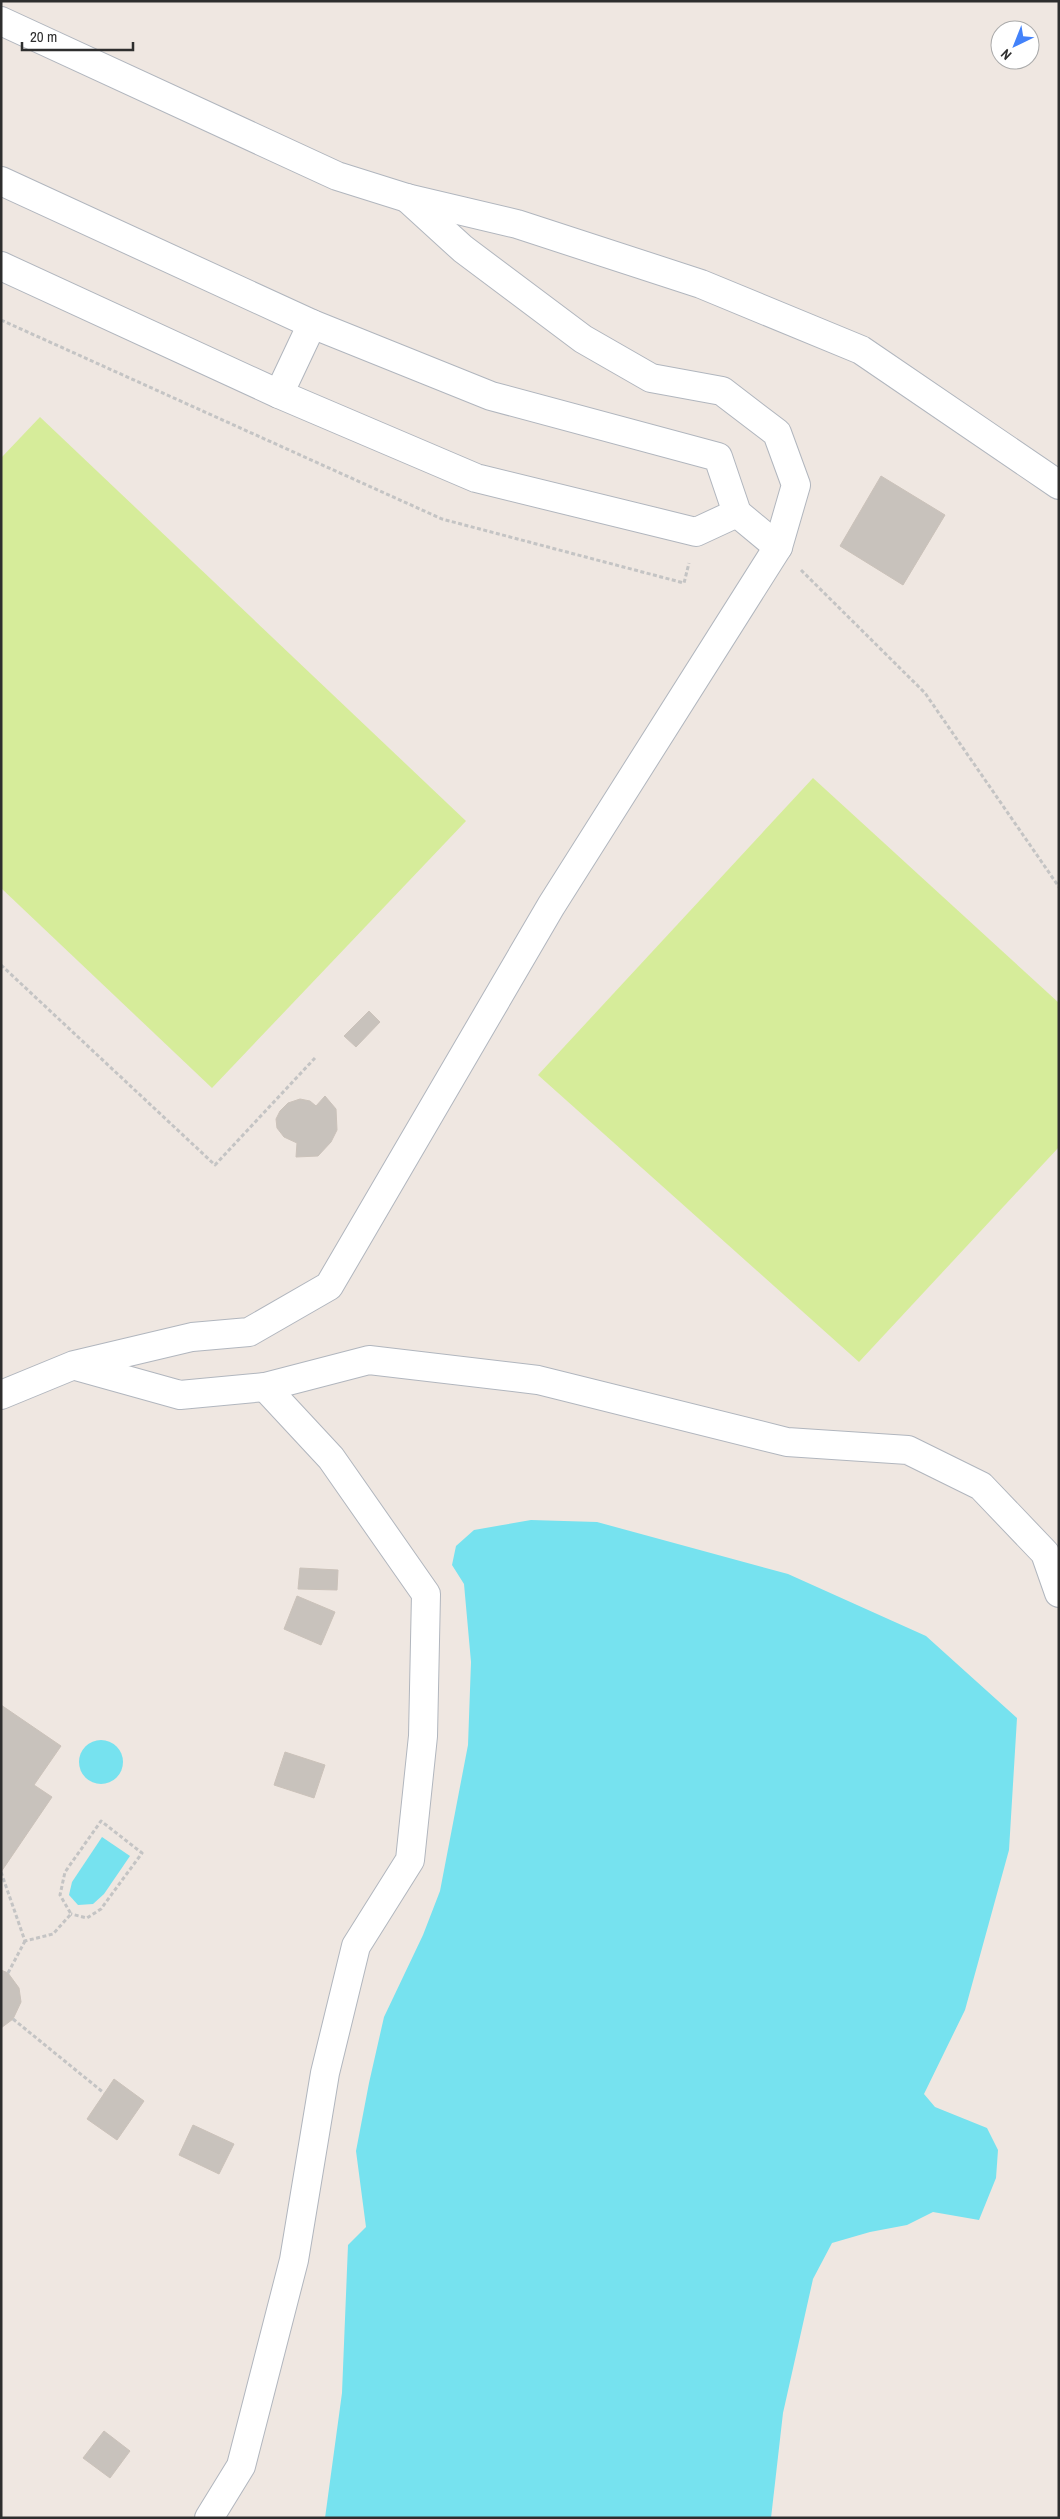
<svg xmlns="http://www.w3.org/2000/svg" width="1060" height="2519" font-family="'Archivo Narrow',sans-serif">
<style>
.pitch{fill:#d6ec9a}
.water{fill:#76e2ef}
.building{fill:#c8c2bc;stroke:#cbc2ba}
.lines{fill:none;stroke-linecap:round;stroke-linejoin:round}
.minor-casing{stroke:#b1b6be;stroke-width:30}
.path{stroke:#c4c4c4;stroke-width:3;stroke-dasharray:4 2.5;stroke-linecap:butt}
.minor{stroke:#fff;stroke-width:28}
</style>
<rect width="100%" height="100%" fill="#efe7e1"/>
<g class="pitch">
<polygon points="40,417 466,821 212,1088 1,888 1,458"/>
<polygon points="813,778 1059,1003 1059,1147 859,1362 538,1075"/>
</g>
<g class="water">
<polygon points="531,1520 597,1522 788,1574 926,1636 1017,1718 1009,1850 965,2010 924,2094 935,2107 987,2128 998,2150 996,2178 979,2220 933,2212 907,2225 870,2232 832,2243 813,2279 783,2413 771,2518 325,2518 342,2393 348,2245 366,2227 356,2151 369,2083 384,2017 423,1935 440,1891 468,1745 471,1662 464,1584 452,1565 456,1546 474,1530"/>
<circle cx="101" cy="1762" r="22"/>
<polygon points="102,1837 130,1856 104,1894 93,1904 78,1905 69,1895 72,1882"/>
</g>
<g class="building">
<polygon points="881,476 945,515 903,585 840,546"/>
<polygon points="369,1011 380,1022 356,1047 344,1036"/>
<polygon points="325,1096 336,1109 337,1130 331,1142 318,1156 296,1157 297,1143 284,1137 277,1128 276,1119 280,1111 288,1103 300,1099 310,1101 316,1106"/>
<polygon points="300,1568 338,1570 337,1590 298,1589"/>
<polygon points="297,1596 335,1612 321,1645 284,1629"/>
<polygon points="1,1705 61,1746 34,1785 52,1797 1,1872"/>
<polygon points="285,1752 325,1765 314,1798 274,1785"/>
<polygon points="1,1970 8,1973 19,1988 21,2002 13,2019 1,2028"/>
<polygon points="114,2079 144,2101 117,2140 87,2119"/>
<polygon points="193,2125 234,2144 219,2174 179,2155"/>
<polygon points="104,2431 130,2451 110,2478 83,2458"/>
</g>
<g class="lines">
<g class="minor-casing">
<g id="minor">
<polyline points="1,21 337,176 407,198 517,224 701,284 861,350 1059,485"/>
<polyline points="1,181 312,324 491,396 718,457 737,513 778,547"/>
<polyline points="1,266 279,394 476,478 696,532 737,513"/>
<polyline points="279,394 312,324"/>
<polyline points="76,1366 180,1395 265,1387 369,1360 538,1380 787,1442 908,1450 981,1486 1045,1553 1059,1593"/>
<polyline points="1,1395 74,1365 192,1337 249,1332 329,1286 551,906 778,547 796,485 777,433 722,391 651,378 583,339 463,249 407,198"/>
<polyline points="209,2518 241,2466 294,2260 325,2073 356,1946 410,1860 423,1736 426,1594 331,1458 265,1387"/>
</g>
</g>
<g class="path">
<polyline points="1,320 442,519 684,583 689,563"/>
<polyline points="801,570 925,693 1059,887"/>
<polyline points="1,965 215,1165 315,1058"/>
<polyline points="1,1872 25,1941 53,1934 71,1914 60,1895 65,1872 101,1821 142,1853 101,1909 87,1918 71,1914"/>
<polyline points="8,1973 25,1941"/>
<polyline points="13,2019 104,2093"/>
</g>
<use href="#minor" class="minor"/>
</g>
<rect width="1060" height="2519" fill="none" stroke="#2e2e2e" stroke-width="5"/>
<g transform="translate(1015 45) rotate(223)"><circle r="24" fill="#ffffff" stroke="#ababab"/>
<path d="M0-4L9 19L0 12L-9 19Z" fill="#4382fa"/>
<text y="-8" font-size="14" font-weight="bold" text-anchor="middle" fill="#2e2e2e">N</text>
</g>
<path d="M22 42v8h111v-8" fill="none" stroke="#2e2e2e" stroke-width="2.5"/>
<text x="30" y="42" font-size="15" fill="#2e2e2e" stroke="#ffffff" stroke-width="4" paint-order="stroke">20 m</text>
</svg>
